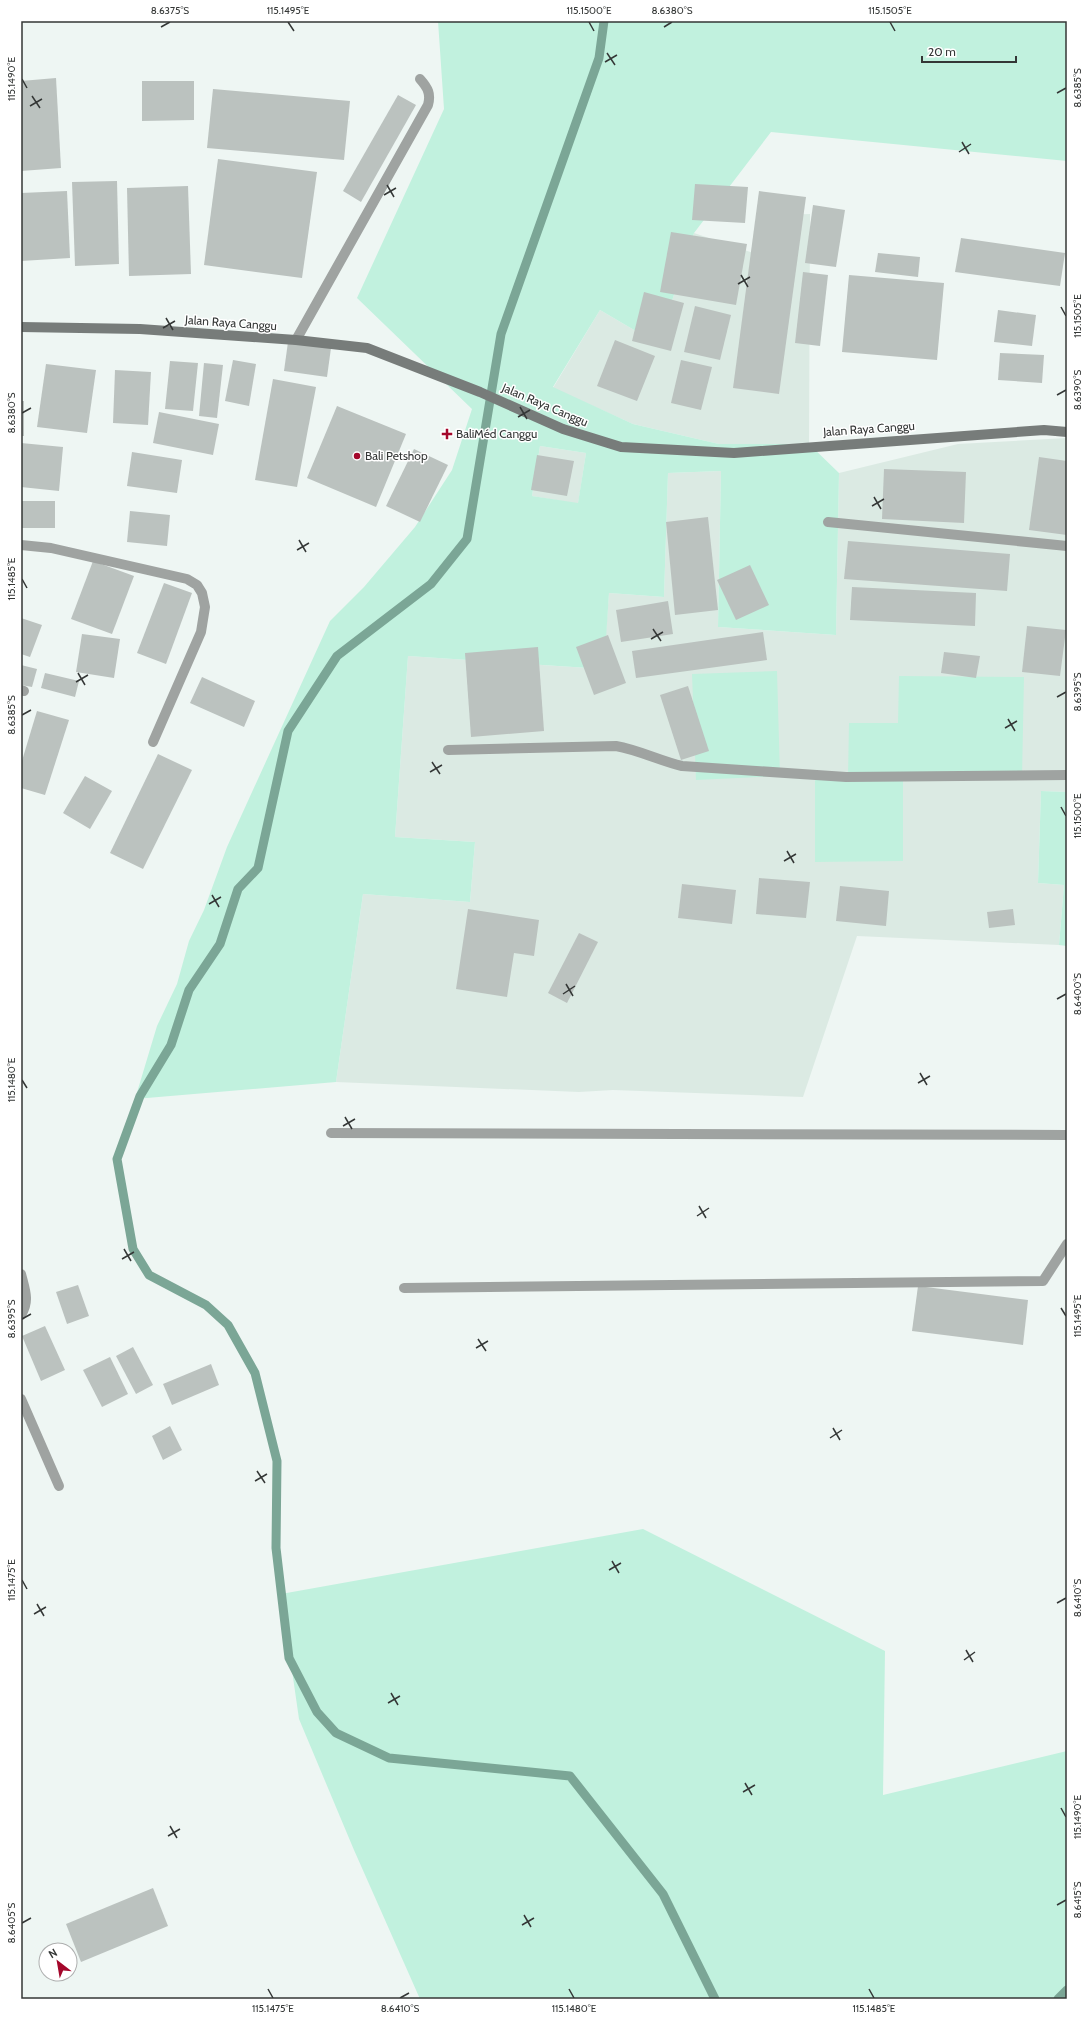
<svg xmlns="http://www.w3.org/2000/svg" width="1088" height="2020" font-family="Cabin,sans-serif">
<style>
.built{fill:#dbeae3}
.green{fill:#c1f1de;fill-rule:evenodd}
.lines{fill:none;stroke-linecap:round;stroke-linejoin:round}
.stream{stroke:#7ba696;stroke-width:9}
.building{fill:#bbc2bf}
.minor{stroke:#9fa3a1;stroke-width:10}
.secondary{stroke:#777c7a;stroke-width:10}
.ticks{fill:none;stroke:#343736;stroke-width:1.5}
.poi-dot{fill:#a4072b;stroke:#fff;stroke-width:1.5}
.labels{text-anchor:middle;stroke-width:3;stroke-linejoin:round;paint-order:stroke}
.street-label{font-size:12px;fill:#343736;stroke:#fff}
.poi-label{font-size:12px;fill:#343736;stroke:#fff;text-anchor:start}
.neatline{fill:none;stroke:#343736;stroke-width:1.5}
.ticks-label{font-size:10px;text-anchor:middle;fill:#343736}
</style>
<rect width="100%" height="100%" fill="#eef6f3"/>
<g class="built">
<polygon points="810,214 809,444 719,444 633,424 553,388 600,310 658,344 694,233 777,261 778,215"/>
<polygon points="1067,438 1067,792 1041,791 1038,883 1064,885 1059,945 857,936 803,1097 613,1090 579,1092 336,1082 363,894 470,902 475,842 395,837 408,656 603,669 609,593 664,597 668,473 721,471 718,627 836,635 839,473 958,444"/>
<polygon points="540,446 586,453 578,504 532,496"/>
</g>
<g class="green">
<path d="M438 21H1067V161L771 132 694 233 658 344 600 310 553 387 633 424 719 444H809L839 473 836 635 718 627 721 471 668 473 664 597 609 593 604 669 408 656 395 837 475 842 470 902 363 894 336 1082 135 1099 157 1026 177 984 189 941 204 910 227 847 330 621 364 587 415 527 452 470 472 409 357 298 444 109ZM540 446 586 453 578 503 532 496Z"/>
<polygon points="777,671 780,776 696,780 692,674"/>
<polygon points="899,676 1024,677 1022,778 903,775 903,861 815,862 815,777 848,776 849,723 898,723"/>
<polygon points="1041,791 1067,792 1067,946 1059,945 1064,885 1038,883"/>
<polygon points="643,1529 885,1651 883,1795 1067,1751 1067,1999 420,1999 354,1850 299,1719 281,1594"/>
</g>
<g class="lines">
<g class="stream">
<polyline points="604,21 599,58 501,334 467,539 431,584 337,656 288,731 258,868 238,889 220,944 189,990 171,1045 140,1096 117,1159 133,1249 149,1275 206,1305 228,1325 255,1373 277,1461 276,1548 289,1658 317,1712 336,1733 389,1758 570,1776 663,1894 715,1999"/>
<polyline points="1058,1999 1067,1990"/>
</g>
</g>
<g class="building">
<polygon points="56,78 61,168 21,171 21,81"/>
<polygon points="142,81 194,81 194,120 142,121"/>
<polygon points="213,89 350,101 344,160 207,148"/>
<polygon points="398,95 416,105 361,202 343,191"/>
<polygon points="218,159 317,172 302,278 204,265"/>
<polygon points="117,181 119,264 75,266 72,182"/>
<polygon points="695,184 748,187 745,223 692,220"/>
<polygon points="188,186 191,274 129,276 127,188"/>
<polygon points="67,191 70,258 21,261 21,193"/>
<polygon points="759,191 806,197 779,394 733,388"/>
<polygon points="813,205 845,210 836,267 805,263"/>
<polygon points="671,232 747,244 736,305 660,292"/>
<polygon points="961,238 1065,253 1060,286 955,272"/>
<polygon points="878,253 920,257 918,277 875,272"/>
<polygon points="803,272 828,275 820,346 795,343"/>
<polygon points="849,275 944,283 937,360 842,352"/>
<polygon points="644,292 684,303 671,351 632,341"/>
<polygon points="695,306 731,315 720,360 684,352"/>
<polygon points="998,310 1036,315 1032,346 994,342"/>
<polygon points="615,340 655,356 637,401 597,386"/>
<polygon points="288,342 331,348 327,377 284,371"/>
<polygon points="1000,353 1044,355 1042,383 998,380"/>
<polygon points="233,360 256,364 249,406 225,401"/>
<polygon points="681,360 712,367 701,410 671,403"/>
<polygon points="170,361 198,363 193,411 165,409"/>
<polygon points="204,363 223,365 217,418 199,416"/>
<polygon points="46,364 96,370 87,433 37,427"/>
<polygon points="115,370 151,372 148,425 113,423"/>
<polygon points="273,379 316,387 297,487 255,480"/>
<rect x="21" y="401" width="3" height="35"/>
<polygon points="337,406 406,434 376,507 307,478"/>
<polygon points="159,412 219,424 213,455 153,443"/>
<polygon points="21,443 63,447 59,491 21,487"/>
<polygon points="414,449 448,465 420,522 386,506"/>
<polygon points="132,452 182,460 177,493 127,486"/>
<polygon points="537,455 574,461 567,496 531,490"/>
<polygon points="1039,457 1067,461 1067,535 1029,530"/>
<polygon points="884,469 966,472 964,523 882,519"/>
<rect x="21" y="501" width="34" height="27"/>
<polygon points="130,511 170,515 167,546 127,542"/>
<polygon points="708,517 718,610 675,615 666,522"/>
<polygon points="848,541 1010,554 1007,591 844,579"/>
<polygon points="93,561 134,576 112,634 71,619"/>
<polygon points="750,565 769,605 736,620 717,580"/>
<polygon points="164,583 192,593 166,664 137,653"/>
<polygon points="852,587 976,593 975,626 850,620"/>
<polygon points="668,601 673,634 621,642 616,610"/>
<polygon points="21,618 42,625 30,657 21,654"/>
<polygon points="1027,626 1066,630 1060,676 1022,672"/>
<polygon points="763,632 767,660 636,678 632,651"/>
<polygon points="82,634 120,639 114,678 76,672"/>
<polygon points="608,635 626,683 594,695 576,647"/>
<polygon points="538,647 544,731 471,737 465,653"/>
<polygon points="944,652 980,656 976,678 941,673"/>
<polygon points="21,665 37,669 32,687 21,685"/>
<polygon points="45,673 79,681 75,697 41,688"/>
<polygon points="202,677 255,701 244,727 190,703"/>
<polygon points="688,686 709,751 681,760 660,695"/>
<polygon points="37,711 69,720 45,795 21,788 21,764"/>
<polygon points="158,754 192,770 143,869 110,853"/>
<polygon points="85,776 112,791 90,829 63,813"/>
<polygon points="759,878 810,882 806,918 756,914"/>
<polygon points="682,884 736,890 732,924 678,918"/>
<polygon points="840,886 889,891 886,926 836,921"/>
<polygon points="468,909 539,920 534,956 514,953 507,997 456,989"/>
<polygon points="1013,909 1015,925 989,928 987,912"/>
<polygon points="579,933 598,942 567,1003 548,993"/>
<polygon points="78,1285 89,1316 67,1324 56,1292"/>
<polygon points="918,1286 1028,1300 1023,1345 912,1331"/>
<polygon points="45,1326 65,1370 41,1381 22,1336"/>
<polygon points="133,1347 153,1385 136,1394 116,1356"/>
<polygon points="110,1357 128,1394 102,1407 83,1370"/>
<polygon points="211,1364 219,1385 172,1405 163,1384"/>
<polygon points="170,1426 182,1450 163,1460 152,1436"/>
<polygon points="153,1888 168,1926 81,1962 66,1924"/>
</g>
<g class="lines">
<g class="minor">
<path d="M296 340 428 105C431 94 428 88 420 79"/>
<polyline points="828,522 1067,546"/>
<polyline points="21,545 51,548 187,579 197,585 202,593 205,607 201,632 153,742"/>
<polyline points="21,690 24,691"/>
<path d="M448 750 616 746C639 750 660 761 682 766L846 777 1067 775"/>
<polyline points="331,1133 1067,1135"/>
<path d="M21 1274C25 1290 30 1301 21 1315"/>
<polyline points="404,1288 1043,1281 1067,1244"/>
<polyline points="21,1399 59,1486"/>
</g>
<polyline class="secondary" points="21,327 140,329 296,340 367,348 480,392 563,429 621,447 734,453 1044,430 1067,432"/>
</g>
<path class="ticks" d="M288 22 294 31M589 22 594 31M890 22 895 31M161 27 170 22M664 27 672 22M607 53 615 65M605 62 617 55M22 79 27 88M1057 93 1066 88M32 96 40 108M30 106 42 99M962 142 969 154M959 152 971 144M387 185 394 197M384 195 396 188M741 275 748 287M738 284 750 277M1061 307 1066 316M166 318 173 330M163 328 175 321M1057 395 1066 390M520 407 527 419M22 413 31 408M518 417 530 410M874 497 881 509M872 506 884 499M299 540 306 552M297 550 309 543M22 579 27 588M653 629 661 641M651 639 663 632M78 673 85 685M76 682 88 675M1057 697 1066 692M22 715 31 710M1008 719 1015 731M1005 728 1017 721M432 762 440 774M430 772 442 765M1061 807 1066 816M787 851 794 863M784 861 796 854M212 895 219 907M209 904 221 897M566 984 573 996M563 994 575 986M1057 999 1066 994M920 1073 927 1085M22 1080 27 1088M918 1083 930 1076M345 1117 352 1129M343 1126 355 1119M699 1206 706 1218M697 1216 709 1208M124 1249 131 1261M122 1259 134 1252M1061 1308 1066 1316M22 1319 31 1314M478 1339 486 1351M476 1348 488 1341M833 1428 840 1440M830 1438 842 1430M257 1471 265 1483M255 1481 267 1474M612 1561 619 1573M609 1570 621 1563M22 1580 27 1589M1057 1603 1066 1598M37 1604 44 1616M34 1614 46 1607M966 1650 973 1662M964 1660 975 1652M391 1693 398 1705M388 1703 400 1696M745 1783 752 1795M743 1792 755 1785M1061 1808 1066 1817M170 1826 177 1838M168 1836 180 1829M1057 1905 1066 1900M524 1915 531 1927M22 1923 31 1918M522 1925 534 1918M268 1989 273 1998M569 1989 574 1998M869 1989 874 1998M400 1998 409 1993"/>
<g class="poi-dot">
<path d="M445 428h4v4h4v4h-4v4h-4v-4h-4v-4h4z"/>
<circle cx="357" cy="456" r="4"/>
</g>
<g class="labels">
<g class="street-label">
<text transform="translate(231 323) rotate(4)" y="4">Jalan Raya Canggu</text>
<text transform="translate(545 405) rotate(23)" y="4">Jalan Raya Canggu</text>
<text transform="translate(869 429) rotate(-4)" y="4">Jalan Raya Canggu</text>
</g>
<g class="poi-label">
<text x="456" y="438">BaliMéd Canggu</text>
<text x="365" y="460">Bali Petshop</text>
</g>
</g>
<rect width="1088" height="2020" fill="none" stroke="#ffffff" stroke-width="44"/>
<g transform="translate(58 1962) rotate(329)"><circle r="19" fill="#ffffff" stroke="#aeafaf"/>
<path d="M0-3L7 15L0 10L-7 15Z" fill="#a4072b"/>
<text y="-6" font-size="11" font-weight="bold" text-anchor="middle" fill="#343736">N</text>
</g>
<path d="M922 56v6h94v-6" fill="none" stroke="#343736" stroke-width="2"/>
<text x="928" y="56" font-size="12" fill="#343736" stroke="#ffffff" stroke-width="3" paint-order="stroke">20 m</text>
<rect x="22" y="22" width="1044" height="1976" class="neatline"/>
<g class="ticks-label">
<text x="170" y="14">8.6375°S</text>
<text x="288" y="14">115.1495°E</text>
<text x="589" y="14">115.1500°E</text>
<text x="672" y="14">8.6380°S</text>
<text x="890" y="14">115.1505°E</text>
<text transform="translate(11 79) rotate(-90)" y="4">115.1490°E</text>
<text transform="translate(1077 88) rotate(-90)" y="4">8.6385°S</text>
<text transform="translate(1077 316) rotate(-90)" y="4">115.1505°E</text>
<text transform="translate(1077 390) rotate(-90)" y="4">8.6390°S</text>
<text transform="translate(11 413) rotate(-90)" y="4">8.6380°S</text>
<text transform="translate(11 579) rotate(-90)" y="4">115.1485°E</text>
<text transform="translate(1077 692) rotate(-90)" y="4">8.6395°S</text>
<text transform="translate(11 715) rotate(-90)" y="4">8.6385°S</text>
<text transform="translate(1077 816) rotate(-90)" y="4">115.1500°E</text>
<text transform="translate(1077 994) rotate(-90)" y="4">8.6400°S</text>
<text transform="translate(11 1080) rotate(-90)" y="4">115.1480°E</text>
<text transform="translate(1077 1316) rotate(-90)" y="4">115.1495°E</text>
<text transform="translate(11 1319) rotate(-90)" y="4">8.6395°S</text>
<text transform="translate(11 1580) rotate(-90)" y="4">115.1475°E</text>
<text transform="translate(1077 1598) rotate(-90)" y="4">8.6410°S</text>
<text transform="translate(1077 1817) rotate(-90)" y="4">115.1490°E</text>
<text transform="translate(1077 1900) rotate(-90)" y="4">8.6415°S</text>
<text transform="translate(11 1923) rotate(-90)" y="4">8.6405°S</text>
<text x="273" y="2012">115.1475°E</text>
<text x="400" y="2012">8.6410°S</text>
<text x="574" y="2012">115.1480°E</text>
<text x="874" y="2012">115.1485°E</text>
</g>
</svg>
